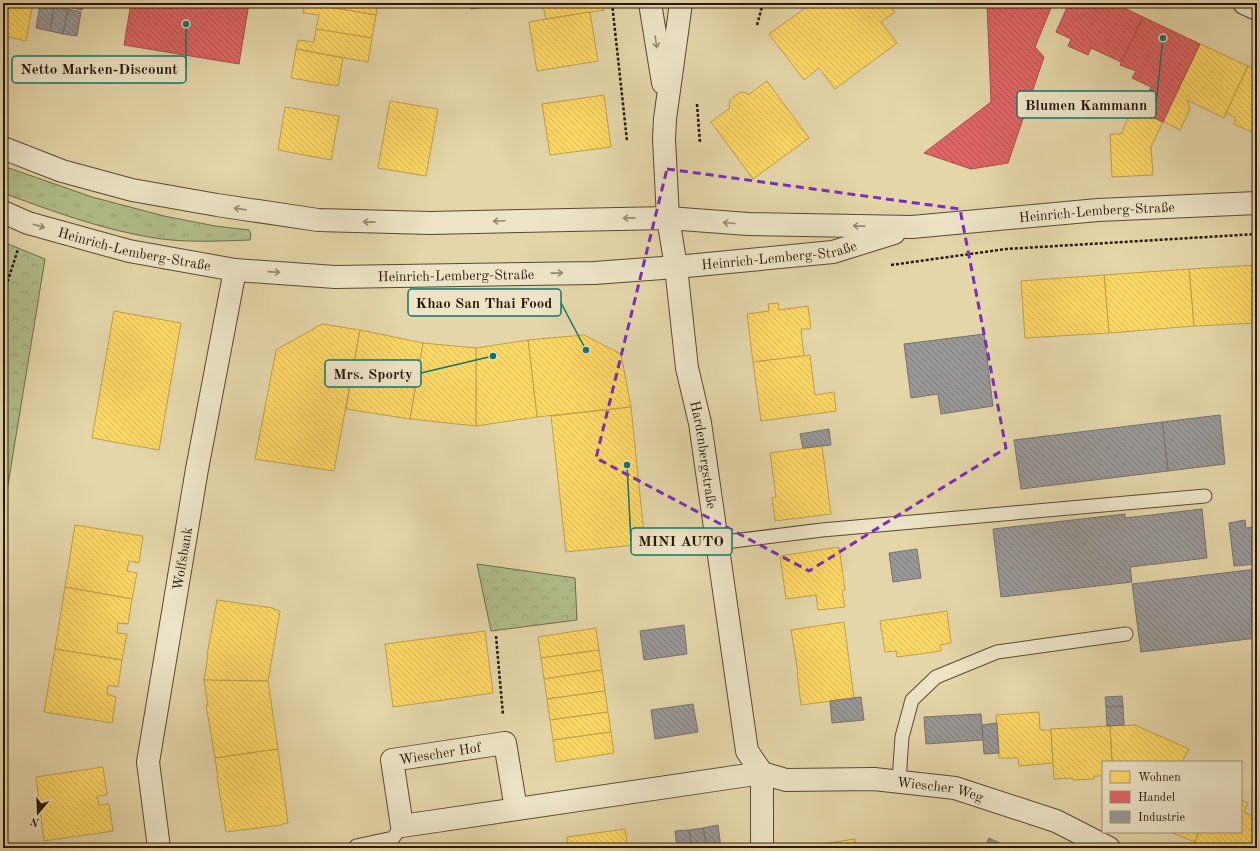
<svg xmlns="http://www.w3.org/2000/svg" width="1260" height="851" font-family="'Old Standard TT',serif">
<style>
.grass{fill:url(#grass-tufts);stroke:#6e6b4a}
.park{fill:url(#park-crowns);stroke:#6e6b4a}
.homes{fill:url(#homes-back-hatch);stroke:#bf9f4a}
.shops{fill:url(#shops-back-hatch);stroke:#aa4f4a}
.industry{fill:url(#industry-back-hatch);stroke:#78726e}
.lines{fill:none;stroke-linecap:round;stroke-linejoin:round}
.service-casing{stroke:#594832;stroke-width:15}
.minor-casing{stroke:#594832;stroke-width:24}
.tertiary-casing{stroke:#594832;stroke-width:24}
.path{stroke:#2b180a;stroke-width:2.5;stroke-dasharray:3 2;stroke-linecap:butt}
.service{stroke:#ede4c7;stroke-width:13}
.minor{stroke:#ede4c7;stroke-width:22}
.tertiary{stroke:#ede4c7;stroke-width:22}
.oneway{stroke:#968872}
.marked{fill:none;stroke:#7b2cbf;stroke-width:3;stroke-dasharray:8 5;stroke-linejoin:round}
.labels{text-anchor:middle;stroke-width:4;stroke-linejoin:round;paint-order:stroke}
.street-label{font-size:14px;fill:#2b180a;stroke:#ede4c7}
.leader{fill:none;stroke:#0f766e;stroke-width:1.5}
.callout-dot{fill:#0f766e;stroke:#ede4c7;stroke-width:1.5}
.callout{fill:#ede4c7;stroke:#0f766e;stroke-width:1.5}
.callout-label{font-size:15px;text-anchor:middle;font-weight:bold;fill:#2b180a}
</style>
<defs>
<pattern id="grass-tufts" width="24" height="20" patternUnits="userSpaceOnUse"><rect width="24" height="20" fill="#b1be8b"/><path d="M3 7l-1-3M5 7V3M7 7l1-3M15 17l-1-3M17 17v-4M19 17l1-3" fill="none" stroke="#98a377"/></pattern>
<pattern id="park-crowns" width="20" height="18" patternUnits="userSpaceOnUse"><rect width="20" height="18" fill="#b1be8b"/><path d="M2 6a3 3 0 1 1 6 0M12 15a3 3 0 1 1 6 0" fill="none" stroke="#98a377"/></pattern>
<pattern id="homes-back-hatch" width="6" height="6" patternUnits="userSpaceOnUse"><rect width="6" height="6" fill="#ffd966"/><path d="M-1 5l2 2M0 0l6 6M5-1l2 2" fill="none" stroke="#dbba57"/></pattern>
<pattern id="shops-back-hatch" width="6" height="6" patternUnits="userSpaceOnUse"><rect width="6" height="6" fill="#e06666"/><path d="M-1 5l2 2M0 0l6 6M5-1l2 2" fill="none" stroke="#b65352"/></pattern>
<pattern id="industry-back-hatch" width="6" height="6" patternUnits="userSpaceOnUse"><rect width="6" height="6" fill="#999"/><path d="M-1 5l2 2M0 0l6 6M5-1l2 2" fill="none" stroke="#7d7c7b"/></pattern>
</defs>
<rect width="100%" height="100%" fill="#e4d6a9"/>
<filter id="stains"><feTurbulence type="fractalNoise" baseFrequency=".005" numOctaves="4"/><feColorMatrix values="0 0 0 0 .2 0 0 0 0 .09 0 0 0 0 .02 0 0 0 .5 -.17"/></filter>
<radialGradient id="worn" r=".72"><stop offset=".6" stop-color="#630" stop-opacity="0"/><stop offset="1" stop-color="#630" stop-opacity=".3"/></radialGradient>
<path class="grass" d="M3 166 92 197 164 216 215 226 249 230 251 234 250 240C218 241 186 243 155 238 103 230 52 211 3 193Z"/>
<g class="park">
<polygon points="3,242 45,259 3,515"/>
<polygon points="477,564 575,578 577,620 491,631"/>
</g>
<g class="homes">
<polygon points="3,3 33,3 26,41 3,36"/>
<polygon points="305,3 378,3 376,15"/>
<polygon points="305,3 376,15 372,38 316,29 319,15 303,13"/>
<polygon points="542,3 603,3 604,10 546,19"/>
<polygon points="807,3 888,3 895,12 881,22 897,43 835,89 819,68 804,80 769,34 808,6"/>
<polygon points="590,12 598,61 537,71 529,22"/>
<polygon points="316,29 372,38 368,62 296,49 298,40 314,42"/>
<polygon points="1200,44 1248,66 1224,118 1187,100 1190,109 1180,130 1163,121"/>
<polygon points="296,49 343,58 338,86 291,78"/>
<polygon points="1248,66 1257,71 1257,128 1254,133 1234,124 1236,118 1226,113"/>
<polygon points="767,81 809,138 753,179 711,122 730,108 729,107 730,100 740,92 747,93 748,95"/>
<polygon points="604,95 611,147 550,155 542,104"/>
<polygon points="1137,98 1144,102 1141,109 1141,112 1163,122 1151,147 1153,175 1112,177 1110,134 1121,134"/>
<polygon points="390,101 438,109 426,176 378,168"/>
<polygon points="285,107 339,116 331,160 278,150"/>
<polygon points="1257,265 1257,323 1194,326 1189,269"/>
<polygon points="1189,269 1194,326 1109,333 1104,275"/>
<polygon points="1104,275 1109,333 1025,338 1021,281"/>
<polygon points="778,303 779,310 808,306 811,329 801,329 804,356 753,362 747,314 769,311 768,304"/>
<polygon points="114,311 181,323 159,450 92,438"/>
<polygon points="322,324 360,330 334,471 255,459 276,350"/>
<polygon points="360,330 423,343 410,419 346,409"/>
<polygon points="584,335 621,354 631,407 537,417 528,340"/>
<polygon points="528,340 537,417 476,426 476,348"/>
<polygon points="423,343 476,348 476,426 410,419"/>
<polygon points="810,355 815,395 834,392 836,411 761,421 753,362"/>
<polygon points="631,407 645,544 566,552 551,416"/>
<polygon points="822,446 831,514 775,521 772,498 776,497 770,453"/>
<polygon points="75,525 143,536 139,563 129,561 127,571 137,573 132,599 65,587"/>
<polygon points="839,547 845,590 842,591 845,607 818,610 816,595 786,599 780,556"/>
<polygon points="65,587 132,599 128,624 118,623 117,633 127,634 122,660 55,649"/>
<polygon points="217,600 273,608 273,609 280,611 268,681 204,680 208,655 207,655"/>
<polygon points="947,611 951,643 940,645 941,651 897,657 896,651 885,652 880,621"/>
<polygon points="844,622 854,698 801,705 797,673 798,673 791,630"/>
<polygon points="596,628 599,650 541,658 538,637"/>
<polygon points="485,631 493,693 393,707 385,644"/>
<polygon points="55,649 122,660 118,687 108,685 107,694 116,697 112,723 44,712"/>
<polygon points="599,650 602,670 544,679 541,658"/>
<polygon points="602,670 605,691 547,699 544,679"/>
<polygon points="204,680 268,681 278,749 215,758 206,705 208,705"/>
<polygon points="605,691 608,712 550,720 547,699"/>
<polygon points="608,712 611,732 553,740 550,720"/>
<polygon points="1039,712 1040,730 1051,730 1053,763 1019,766 1018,758 999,758 996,715"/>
<polygon points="1135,725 1189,749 1182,762 1112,762 1110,726"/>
<polygon points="1110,726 1112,762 1103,762 1103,776 1094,776 1094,779 1073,780 1073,778 1054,779 1051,729"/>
<polygon points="611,732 614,753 556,762 553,740"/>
<polygon points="278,749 288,823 282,824 282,825 226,832 217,777 218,777 215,758"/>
<polygon points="103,767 107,795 97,796 99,805 109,804 113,831 44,841 36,777"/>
<polygon points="1241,800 1248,803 1244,812 1257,818 1257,836 1252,848 1207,848 1195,842 1199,832 1241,832"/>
<polygon points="625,829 628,848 568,848 567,837"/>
<polygon points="1170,832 1199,832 1195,842"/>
<polygon points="855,839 856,848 815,848 815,845"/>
</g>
<g class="shops">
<polygon points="131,3 249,3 239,64 124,45"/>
<polygon points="987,3 1053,3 1035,47 1044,57 1008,163 971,169 924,153 991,102"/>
<polygon points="1069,3 1114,3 1143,17 1121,62 1091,48 1088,55 1068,46 1071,39 1056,32"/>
<polygon points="1143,17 1200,44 1163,122 1141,112 1141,109 1151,87 1132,78 1136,71 1120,65"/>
</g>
<g class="industry">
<polygon points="69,3 83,3 82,10 68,7"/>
<polygon points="470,3 517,3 471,9"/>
<polygon points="40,4 54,7 50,31 36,28"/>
<polygon points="54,7 68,9 63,34 50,31"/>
<polygon points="68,9 81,12 77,36 63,34"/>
<polygon points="984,334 993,406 941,414 938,394 911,398 904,344"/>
<polygon points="1220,415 1225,464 1168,471 1162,422"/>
<polygon points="1162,422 1168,471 1021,489 1014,440"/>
<polygon points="829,429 831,445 803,448 800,434"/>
<polygon points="1202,509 1207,558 1130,567 1132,582 1001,597 993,529 1125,514 1125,518"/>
<polygon points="1245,520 1246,528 1257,527 1257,564 1234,566 1229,523"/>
<polygon points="917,549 921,578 893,582 889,553"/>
<polygon points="1257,569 1257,638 1141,652 1132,584"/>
<polygon points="684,625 687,654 644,660 640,631"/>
<polygon points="1122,696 1123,706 1106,707 1105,697"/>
<polygon points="861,697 864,720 832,723 830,701"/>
<polygon points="693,704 698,732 655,739 651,710"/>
<polygon points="1123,706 1124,725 1107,726 1106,707"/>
<polygon points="981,714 983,740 926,744 924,717"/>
<polygon points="997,723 999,753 984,754 982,725"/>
<polygon points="718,825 721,848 707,848 703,828"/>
<polygon points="703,828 707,848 692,848 689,830"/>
<polygon points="689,830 692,848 677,848 675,831"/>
<polygon points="989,838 1010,848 984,848"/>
</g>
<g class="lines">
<g class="service-casing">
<g id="service">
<polyline points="717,543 822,530 1205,496"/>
<polyline points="899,781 902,737 912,700 936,677 997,652 1126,634"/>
<polyline points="356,846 393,838 402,826"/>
</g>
</g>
<g class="minor-casing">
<g id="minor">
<polyline points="1244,3 1257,9"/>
<path id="s1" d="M676 267 687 368 700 423 747 751 762 773V848"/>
<path id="s2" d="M516 809 505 743 392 760 402 826 762 773 786 780 874 779 955 788 1056 821 1109 848"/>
<path id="s3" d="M159 848 148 762 197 469 235 270"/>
</g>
</g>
<g class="tertiary-casing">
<g id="tertiary">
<polyline points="650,3 663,83"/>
<path id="s4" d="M3 148 62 171 132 190 217 205 318 220 430 223 668 218 748 224 912 227 1098 210 1257 203"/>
<path id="s5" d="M3 212 28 223 129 251 235 270 335 277 594 273 676 267 833 252 894 233"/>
<polyline points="676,267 668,218 664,139 665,119 681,3"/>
</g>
</g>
<g class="path">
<polyline points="612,3 627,141"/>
<polyline points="757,25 763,3"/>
<polyline points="697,104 700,143"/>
<polyline points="891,265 1006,249 1257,234"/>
<polyline points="3,296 18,249"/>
<polyline points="496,636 503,715"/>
</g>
<use href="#service" class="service"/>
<use href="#minor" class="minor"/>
<use href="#tertiary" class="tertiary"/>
</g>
<defs><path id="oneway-shaft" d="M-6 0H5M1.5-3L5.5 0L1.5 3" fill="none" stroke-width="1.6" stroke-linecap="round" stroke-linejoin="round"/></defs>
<g class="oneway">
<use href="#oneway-shaft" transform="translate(656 42) rotate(81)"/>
<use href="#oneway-shaft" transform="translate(240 209) rotate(-172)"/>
<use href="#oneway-shaft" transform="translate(629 218) rotate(179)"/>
<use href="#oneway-shaft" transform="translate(499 221) rotate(178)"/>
<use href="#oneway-shaft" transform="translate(369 222) rotate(-179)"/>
<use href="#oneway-shaft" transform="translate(729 223) rotate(-175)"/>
<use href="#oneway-shaft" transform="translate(39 226) rotate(16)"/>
<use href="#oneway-shaft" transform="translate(859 226) rotate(-179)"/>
<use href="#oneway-shaft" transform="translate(274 272) rotate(4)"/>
<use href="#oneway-shaft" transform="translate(557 273) rotate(-1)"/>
</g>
<path class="marked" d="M667 169 960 209 1006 448 809 571 596 458Z"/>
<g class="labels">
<g class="street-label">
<text dy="5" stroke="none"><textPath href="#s4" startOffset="1104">Heinrich-Lemberg-Straße</textPath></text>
<text dy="5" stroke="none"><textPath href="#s5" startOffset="137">Heinrich-Lemberg-Straße</textPath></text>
<text dy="5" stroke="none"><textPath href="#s5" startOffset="785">Heinrich-Lemberg-Straße</textPath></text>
<text dy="5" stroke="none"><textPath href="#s5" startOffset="461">Heinrich-Lemberg-Straße</textPath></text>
<text dy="5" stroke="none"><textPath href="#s1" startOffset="190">Hardenbergstraße</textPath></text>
<text dy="5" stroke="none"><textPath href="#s3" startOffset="293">Wolfsbank</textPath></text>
<text transform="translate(440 753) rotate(-9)" y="5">Wiescher Hof</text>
<text dy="5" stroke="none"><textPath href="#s2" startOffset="792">Wiescher Weg</textPath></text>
</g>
</g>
<path class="leader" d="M186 24L186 69M1163 38L1156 104M586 350L561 303M493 356L421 373M627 465L631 541"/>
<g class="callout-dot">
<circle cx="186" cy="24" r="4"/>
<circle cx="1163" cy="38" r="4"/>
<circle cx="586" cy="350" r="4"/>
<circle cx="493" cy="356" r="4"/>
<circle cx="627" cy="465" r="4"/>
</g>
<g class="callout">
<rect x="12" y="56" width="174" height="27" rx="4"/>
<rect x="1017" y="91" width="139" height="27" rx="4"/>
<rect x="408" y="289" width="153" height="27" rx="4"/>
<rect x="325" y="360" width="96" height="27" rx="4"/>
<rect x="631" y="528" width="101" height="27" rx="4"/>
</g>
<g class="callout-label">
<text x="99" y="74">Netto Marken-Discount</text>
<text x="1086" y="110">Blumen Kammann</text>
<text x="484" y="308">Khao San Thai Food</text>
<text x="373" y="379">Mrs. Sporty</text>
<text x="681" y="546">MINI AUTO</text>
</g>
<rect width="1260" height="851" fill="none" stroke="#e4d6a9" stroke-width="16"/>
<rect x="4" y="4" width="1252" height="843" fill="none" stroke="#2b180a" stroke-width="2"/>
<rect x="8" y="8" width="1244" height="835" fill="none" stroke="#2b180a"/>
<rect x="1102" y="761" width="140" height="72" fill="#ede4c7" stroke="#9f927b"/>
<rect x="1110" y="771" width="20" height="12" fill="#ffd966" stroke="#9f927b"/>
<text x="1138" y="781" font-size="12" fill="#2b180a">Wohnen</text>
<rect x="1110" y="791" width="20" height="12" fill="#e06666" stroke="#9f927b"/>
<text x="1138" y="801" font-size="12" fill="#2b180a">Handel</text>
<rect x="1110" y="811" width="20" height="12" fill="#999999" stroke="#9f927b"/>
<text x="1138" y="821" font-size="12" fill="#2b180a">Industrie</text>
<g transform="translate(38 813) rotate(199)" stroke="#ede4c7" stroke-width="3" paint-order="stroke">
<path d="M0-3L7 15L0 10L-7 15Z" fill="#2b180a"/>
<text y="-6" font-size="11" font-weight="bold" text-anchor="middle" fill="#2b180a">N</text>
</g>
<rect width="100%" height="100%" filter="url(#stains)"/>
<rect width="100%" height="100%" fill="url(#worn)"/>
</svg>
